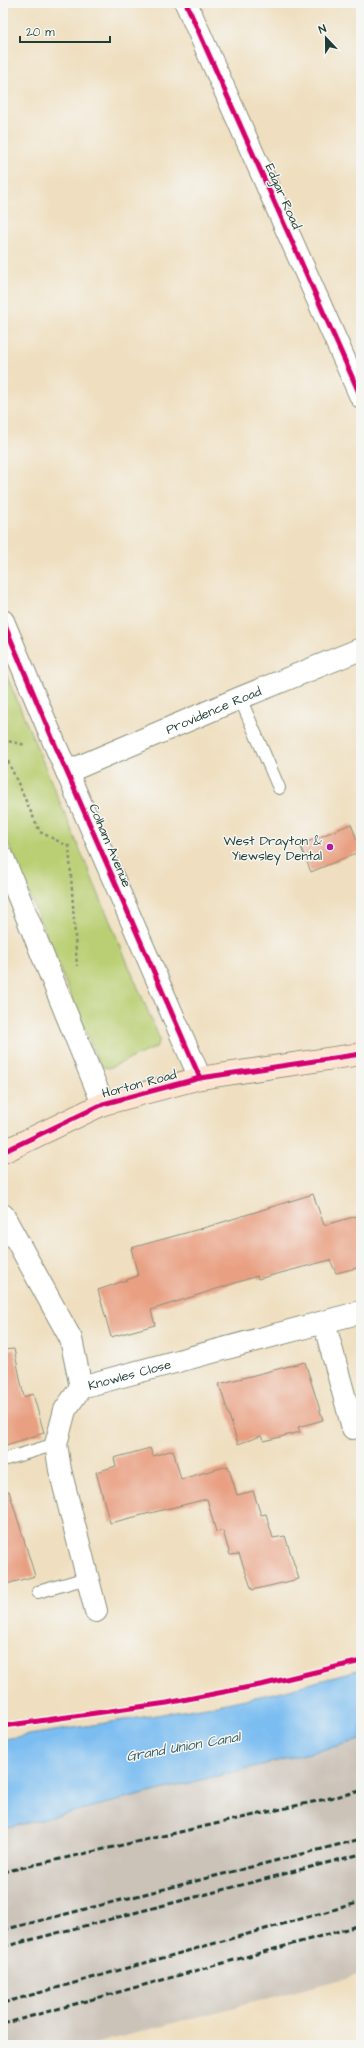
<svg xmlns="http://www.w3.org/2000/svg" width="364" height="2048" font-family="'Architects Daughter',sans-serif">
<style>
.industrial{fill:#cbc2b8}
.green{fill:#bacf73;stroke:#6c8654}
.water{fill:#7bbdf1;stroke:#4d7d92}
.building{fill:#e99f81}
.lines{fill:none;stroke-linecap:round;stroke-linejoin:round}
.lane-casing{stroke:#878e7a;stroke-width:14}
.street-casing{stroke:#878e7a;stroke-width:24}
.secondary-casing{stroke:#878e7a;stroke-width:24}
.path{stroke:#878e7a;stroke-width:2.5;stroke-dasharray:3 3;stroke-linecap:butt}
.lane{stroke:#fff;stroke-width:12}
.street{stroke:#fff;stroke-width:22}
.secondary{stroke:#fde4d0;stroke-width:22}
.rail{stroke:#1f3d34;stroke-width:3;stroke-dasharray:6 3;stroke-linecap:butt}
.cycleway-casing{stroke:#f6f6f2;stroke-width:8}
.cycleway{stroke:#d6006c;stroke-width:5}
.poi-dot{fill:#b5179e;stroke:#f6f6f2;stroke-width:1.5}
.labels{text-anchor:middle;stroke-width:3;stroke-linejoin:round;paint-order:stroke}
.street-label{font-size:13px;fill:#1f3d34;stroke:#f6f6f2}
.poi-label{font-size:13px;fill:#1f3d34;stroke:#f6f6f2;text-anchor:end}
.water-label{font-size:14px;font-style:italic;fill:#365d63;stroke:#f6f6f2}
</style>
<rect width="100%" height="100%" fill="#f6f6f2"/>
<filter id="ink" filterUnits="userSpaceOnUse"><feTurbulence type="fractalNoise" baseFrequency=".025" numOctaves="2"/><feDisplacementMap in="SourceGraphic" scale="8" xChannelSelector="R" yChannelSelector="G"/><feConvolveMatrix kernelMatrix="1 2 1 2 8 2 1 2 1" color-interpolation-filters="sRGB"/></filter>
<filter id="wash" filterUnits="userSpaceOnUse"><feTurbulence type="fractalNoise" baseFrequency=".012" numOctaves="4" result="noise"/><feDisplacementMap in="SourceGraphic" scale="16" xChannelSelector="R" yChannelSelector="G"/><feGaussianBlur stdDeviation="0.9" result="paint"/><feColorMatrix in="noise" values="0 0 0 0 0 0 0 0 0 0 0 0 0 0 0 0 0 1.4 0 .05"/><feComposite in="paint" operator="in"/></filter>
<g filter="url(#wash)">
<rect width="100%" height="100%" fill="#efdfc0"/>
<polygon class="industrial" points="361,1740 361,1974 90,2045 3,2045 3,1828 37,1821"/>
<polygon class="green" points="3,667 160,1040 156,1047 109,1068 104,1067 99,1064 3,831"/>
<polygon class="water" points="361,1670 361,1740 37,1821 3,1828 3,1739 207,1707 274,1693"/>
<g id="blocks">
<g class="building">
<polygon points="351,824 361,851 311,872 300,845"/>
<polygon points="313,1194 324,1225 361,1215 361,1267 336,1273 330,1260 258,1279 257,1276 151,1310 155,1325 111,1337 98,1290 138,1276 131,1248 207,1227"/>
<polygon points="14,1349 24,1397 33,1394 44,1433 3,1446 3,1350"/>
<polygon points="305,1362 323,1420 298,1427 300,1432 264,1441 261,1436 238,1444 219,1384"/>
<polygon points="150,1448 153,1456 173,1450 181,1479 228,1466 237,1495 253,1491 261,1515 266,1514 273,1538 285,1536 299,1579 252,1590 239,1554 230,1555 223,1531 216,1532 207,1499 110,1523 96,1472 116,1466 114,1458"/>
<polygon points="9,1491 35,1576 3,1585 3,1492"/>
</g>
</g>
</g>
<g filter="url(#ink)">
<use href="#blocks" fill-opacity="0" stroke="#878e7a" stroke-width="1"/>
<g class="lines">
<g class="lane-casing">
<g id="lane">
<polyline points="240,698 279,788"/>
<polyline points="3,1460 56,1444"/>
<polyline points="38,1592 87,1578"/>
</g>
</g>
<g class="street-casing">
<g id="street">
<polyline points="186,3 361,397"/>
<polyline points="3,621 53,740 200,1078"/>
<path id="s1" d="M67 772 240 698 361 649"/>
<polyline points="3,858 103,1104"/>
<polyline points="3,1215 71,1339 81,1387"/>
<polyline points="324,1322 353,1428"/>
<path id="s2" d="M81 1387 361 1312"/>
<polyline points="81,1387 65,1410 56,1444 60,1470 96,1611"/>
</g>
</g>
<g class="secondary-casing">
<polyline id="secondary" points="3,1152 103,1104 200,1078 361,1054"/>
</g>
<g class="path">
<polyline points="3,740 26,745"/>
<polyline points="3,750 40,832 68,846"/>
<polyline points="69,845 77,966"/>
<polyline points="3,1726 167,1703 265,1684 361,1661"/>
</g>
<use href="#lane" class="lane"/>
<use href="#street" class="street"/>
<use href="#secondary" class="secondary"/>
<g class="rail">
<polyline points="3,1872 361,1791"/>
<polyline points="3,1930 361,1839"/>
<polyline points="3,1947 361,1854"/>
<polyline points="3,2003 361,1902"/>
<polyline points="3,2024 361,1925"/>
</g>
<g class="cycleway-casing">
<g id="cycleway">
<polyline points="186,3 361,397"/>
<polyline points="3,621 53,740 200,1078"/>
<polyline points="3,1152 103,1104 200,1078 361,1054"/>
<polyline points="3,1726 167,1703 265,1684 361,1661"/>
</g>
</g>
<use href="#cycleway" class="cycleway"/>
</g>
</g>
<circle class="poi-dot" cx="330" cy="847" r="4"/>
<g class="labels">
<g class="street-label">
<text transform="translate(284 196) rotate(66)" y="5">Edgar Road</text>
<text dy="5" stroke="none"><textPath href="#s1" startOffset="159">Providence Road</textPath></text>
<text transform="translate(111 845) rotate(67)" y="5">Colham Avenue</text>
<text transform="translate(139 1083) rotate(-15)" y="5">Horton Road</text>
<text dy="5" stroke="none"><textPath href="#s2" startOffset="50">Knowles Close</textPath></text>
</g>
<g class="poi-label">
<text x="322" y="845">West Drayton &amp;<tspan x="322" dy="15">Yiewsley Dental</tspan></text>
</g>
<g class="water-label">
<text transform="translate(183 1746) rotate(-10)" y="5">Grand Union Canal</text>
</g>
</g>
<rect width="364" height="2048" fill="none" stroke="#f6f6f2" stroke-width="16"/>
<g transform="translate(326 38) rotate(338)" stroke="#f6f6f2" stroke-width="3" paint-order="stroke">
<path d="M0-3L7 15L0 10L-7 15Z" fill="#1f3d34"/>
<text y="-6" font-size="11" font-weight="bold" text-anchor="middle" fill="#1f3d34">N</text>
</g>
<path d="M20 36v6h90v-6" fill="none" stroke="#1f3d34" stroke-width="2"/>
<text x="26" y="36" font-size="12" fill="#1f3d34" stroke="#f6f6f2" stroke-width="3" paint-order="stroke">20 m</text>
</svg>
